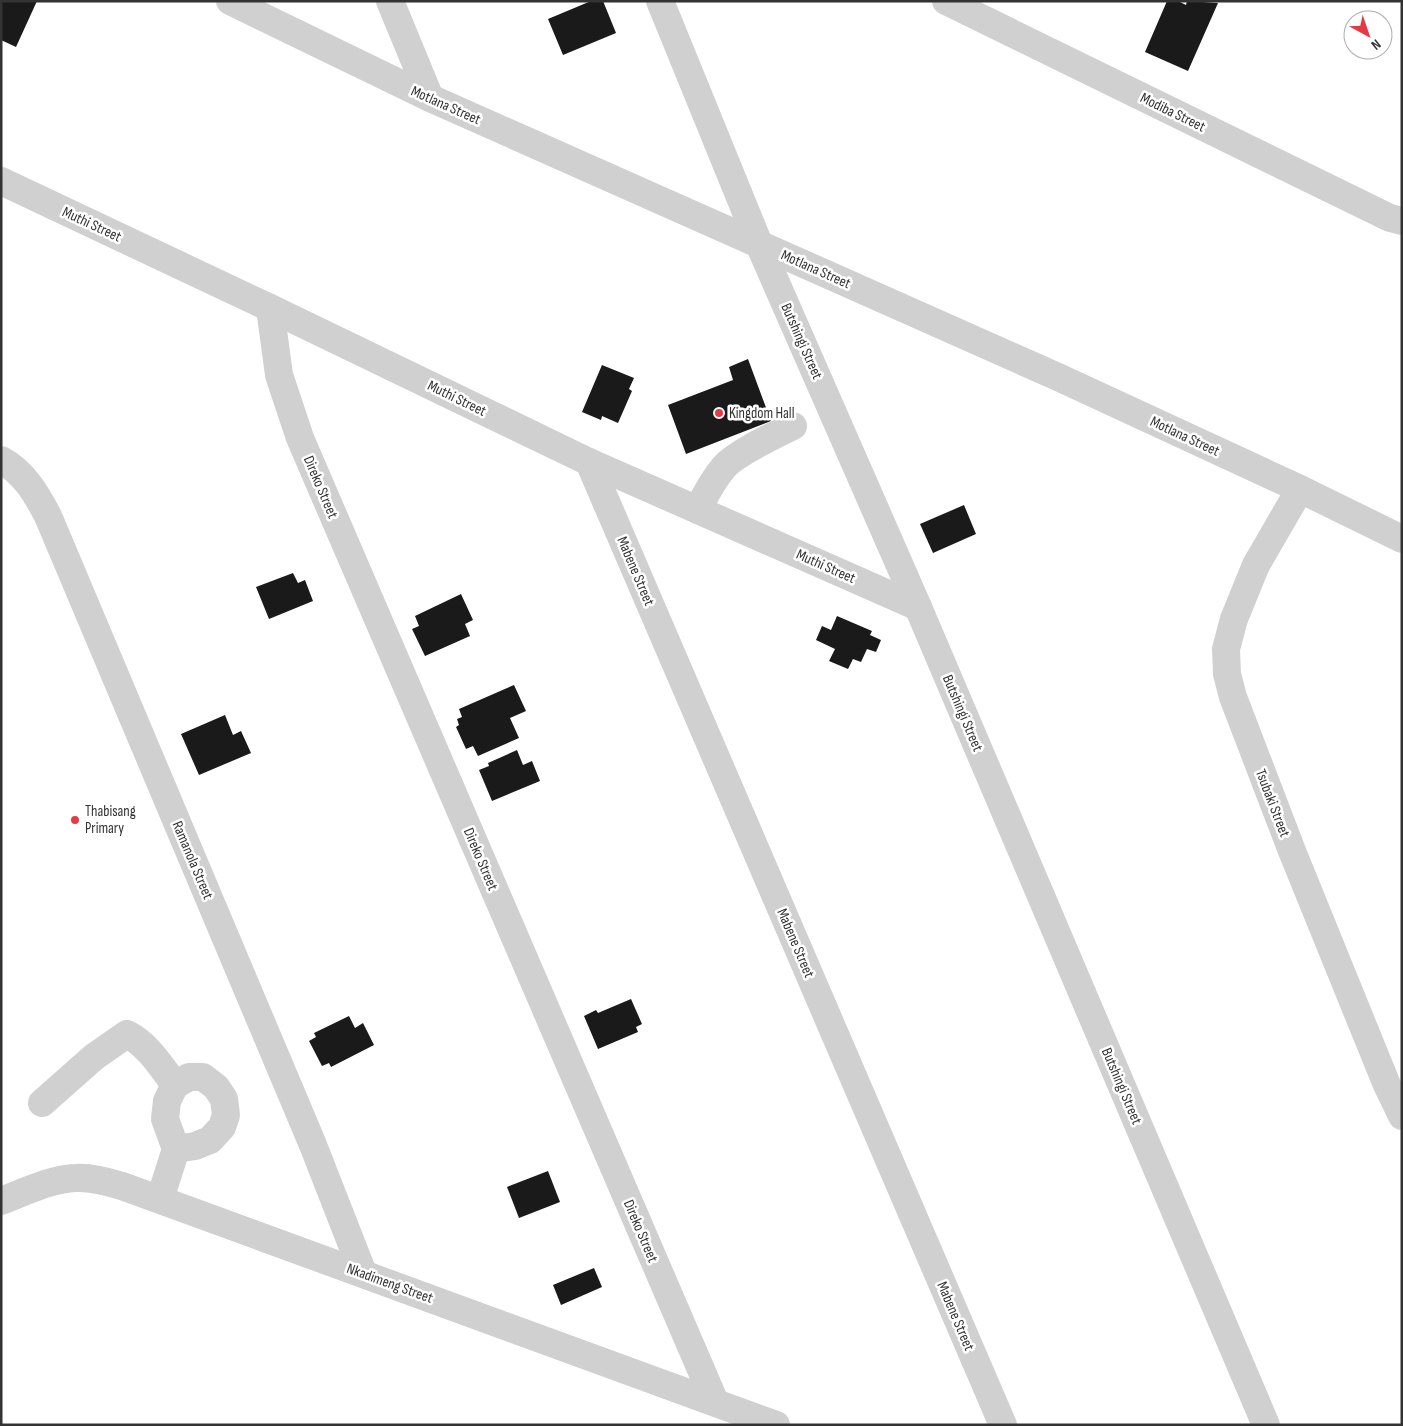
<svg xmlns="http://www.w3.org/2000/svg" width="1403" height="1426" font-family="'Sofia Sans Condensed',sans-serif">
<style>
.building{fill:#1a1a1a}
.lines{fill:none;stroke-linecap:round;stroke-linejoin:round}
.minor{stroke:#d0d0d0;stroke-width:28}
.poi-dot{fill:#e63946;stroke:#fff;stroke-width:2}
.labels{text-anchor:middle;stroke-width:5;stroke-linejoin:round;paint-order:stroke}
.street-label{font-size:15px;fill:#333;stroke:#fff}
.poi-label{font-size:15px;fill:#333;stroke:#fff;text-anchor:start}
</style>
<rect width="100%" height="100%" fill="#fff"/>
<g class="building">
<polygon points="1,1 37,1 16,47 1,40"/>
<polygon points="591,1 603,1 616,33 563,55 548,19"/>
<polygon points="1167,1 1178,1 1186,5 1187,1 1218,3 1188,71 1145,52"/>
<polygon points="748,359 771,421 686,454 668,405 733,380 729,367"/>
<polygon points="602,365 634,378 629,389 632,391 618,423 602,416 601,420 582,412"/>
<polygon points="964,505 976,534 933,553 920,524"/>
<polygon points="293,573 298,583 305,580 313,601 269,619 256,587"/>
<polygon points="461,594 473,620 465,624 470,636 425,656 412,629 419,626 415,616"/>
<polygon points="837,616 872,631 870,635 881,640 876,652 867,649 861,662 853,659 848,669 829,661 835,649 816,640 822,626 831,630"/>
<polygon points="514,685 526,711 510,718 519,738 478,756 473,746 466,749 456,727 459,725 457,719 462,717 459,709"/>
<polygon points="225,715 233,735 241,731 251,753 199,775 181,734"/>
<polygon points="517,750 523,765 532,761 540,781 492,801 479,770 489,766 488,763"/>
<polygon points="631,999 642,1024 636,1027 638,1032 598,1049 584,1016 596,1010 598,1013"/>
<polygon points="349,1016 355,1028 363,1023 374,1045 331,1067 329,1063 322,1066 309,1041 316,1037 314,1033"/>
<polygon points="548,1171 560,1202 519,1218 507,1187"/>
<polygon points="594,1268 602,1287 561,1305 553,1285"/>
</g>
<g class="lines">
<g class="minor">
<polyline points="230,1 430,98 1058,377 1300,489 1402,539"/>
<polyline points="390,1 430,98"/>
<polyline points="660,1 759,244 918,607 1266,1425"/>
<polyline points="946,1 1390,218 1402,221"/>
<polyline points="1,181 270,308 589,462 918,607"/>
<polyline points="270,308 279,375 300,438 715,1402"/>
<path d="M1 460C24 472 37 495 48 516L313 1145 363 1273"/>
<polyline points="589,462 1003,1425"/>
<polyline points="1300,489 1256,565 1234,619 1226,649 1227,674 1233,697 1292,851 1387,1085 1402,1116"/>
<path d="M698 510C705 495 713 480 724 467 736 453 775 435 793 426"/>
<path d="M42 1103 94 1057 127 1034C148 1045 161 1066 175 1085"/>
<polyline points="160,1199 176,1149 165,1119 167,1101 175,1085 189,1077 203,1077 216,1087 224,1099 226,1115 222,1127 210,1140 195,1146 176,1149"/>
<path d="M1 1201C25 1192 50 1179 76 1178 91 1177 108 1182 122 1186L776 1425"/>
</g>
</g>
<g class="poi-dot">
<circle cx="719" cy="413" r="5"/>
<circle cx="75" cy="820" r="5"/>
</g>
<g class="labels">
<g class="street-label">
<text transform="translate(446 105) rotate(24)" y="5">Motlana Street</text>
<text transform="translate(1173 112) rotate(26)" y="5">Modiba Street</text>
<text transform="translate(92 224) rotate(25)" y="5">Muthi Street</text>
<text transform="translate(816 269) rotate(24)" y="5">Motlana Street</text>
<text transform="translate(802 341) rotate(66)" y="5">Butshingi Street</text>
<text transform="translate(457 398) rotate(26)" y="5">Muthi Street</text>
<text transform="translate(1185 436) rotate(25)" y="5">Motlana Street</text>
<text transform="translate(321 487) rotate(67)" y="5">Direko Street</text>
<text transform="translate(826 566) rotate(24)" y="5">Muthi Street</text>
<text transform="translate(636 571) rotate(67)" y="5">Mabene Street</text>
<text transform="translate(963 713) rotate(67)" y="5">Butshingi Street</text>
<text transform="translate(1273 803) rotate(69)" y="5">Tsubaki Street</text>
<text transform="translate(481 859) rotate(67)" y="5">Direko Street</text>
<text transform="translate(193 860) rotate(67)" y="5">Ramanola Street</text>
<text transform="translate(796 943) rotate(67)" y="5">Mabene Street</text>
<text transform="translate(1122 1086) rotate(67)" y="5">Butshingi Street</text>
<text transform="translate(641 1231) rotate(67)" y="5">Direko Street</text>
<text transform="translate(390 1283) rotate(20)" y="5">Nkadimeng Street</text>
<text transform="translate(956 1316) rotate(67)" y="5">Mabene Street</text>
</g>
<g class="poi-label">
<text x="729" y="418">Kingdom Hall</text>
<text x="85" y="816">Thabisang<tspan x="85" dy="17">Primary</tspan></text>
</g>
</g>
<rect width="1403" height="1426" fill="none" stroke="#333333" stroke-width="5"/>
<g transform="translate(1368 35) rotate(140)"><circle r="24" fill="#ffffff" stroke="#adadad"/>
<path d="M0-4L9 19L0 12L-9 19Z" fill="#e63946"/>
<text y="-8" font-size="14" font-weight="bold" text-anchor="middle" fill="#333333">N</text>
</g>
</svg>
